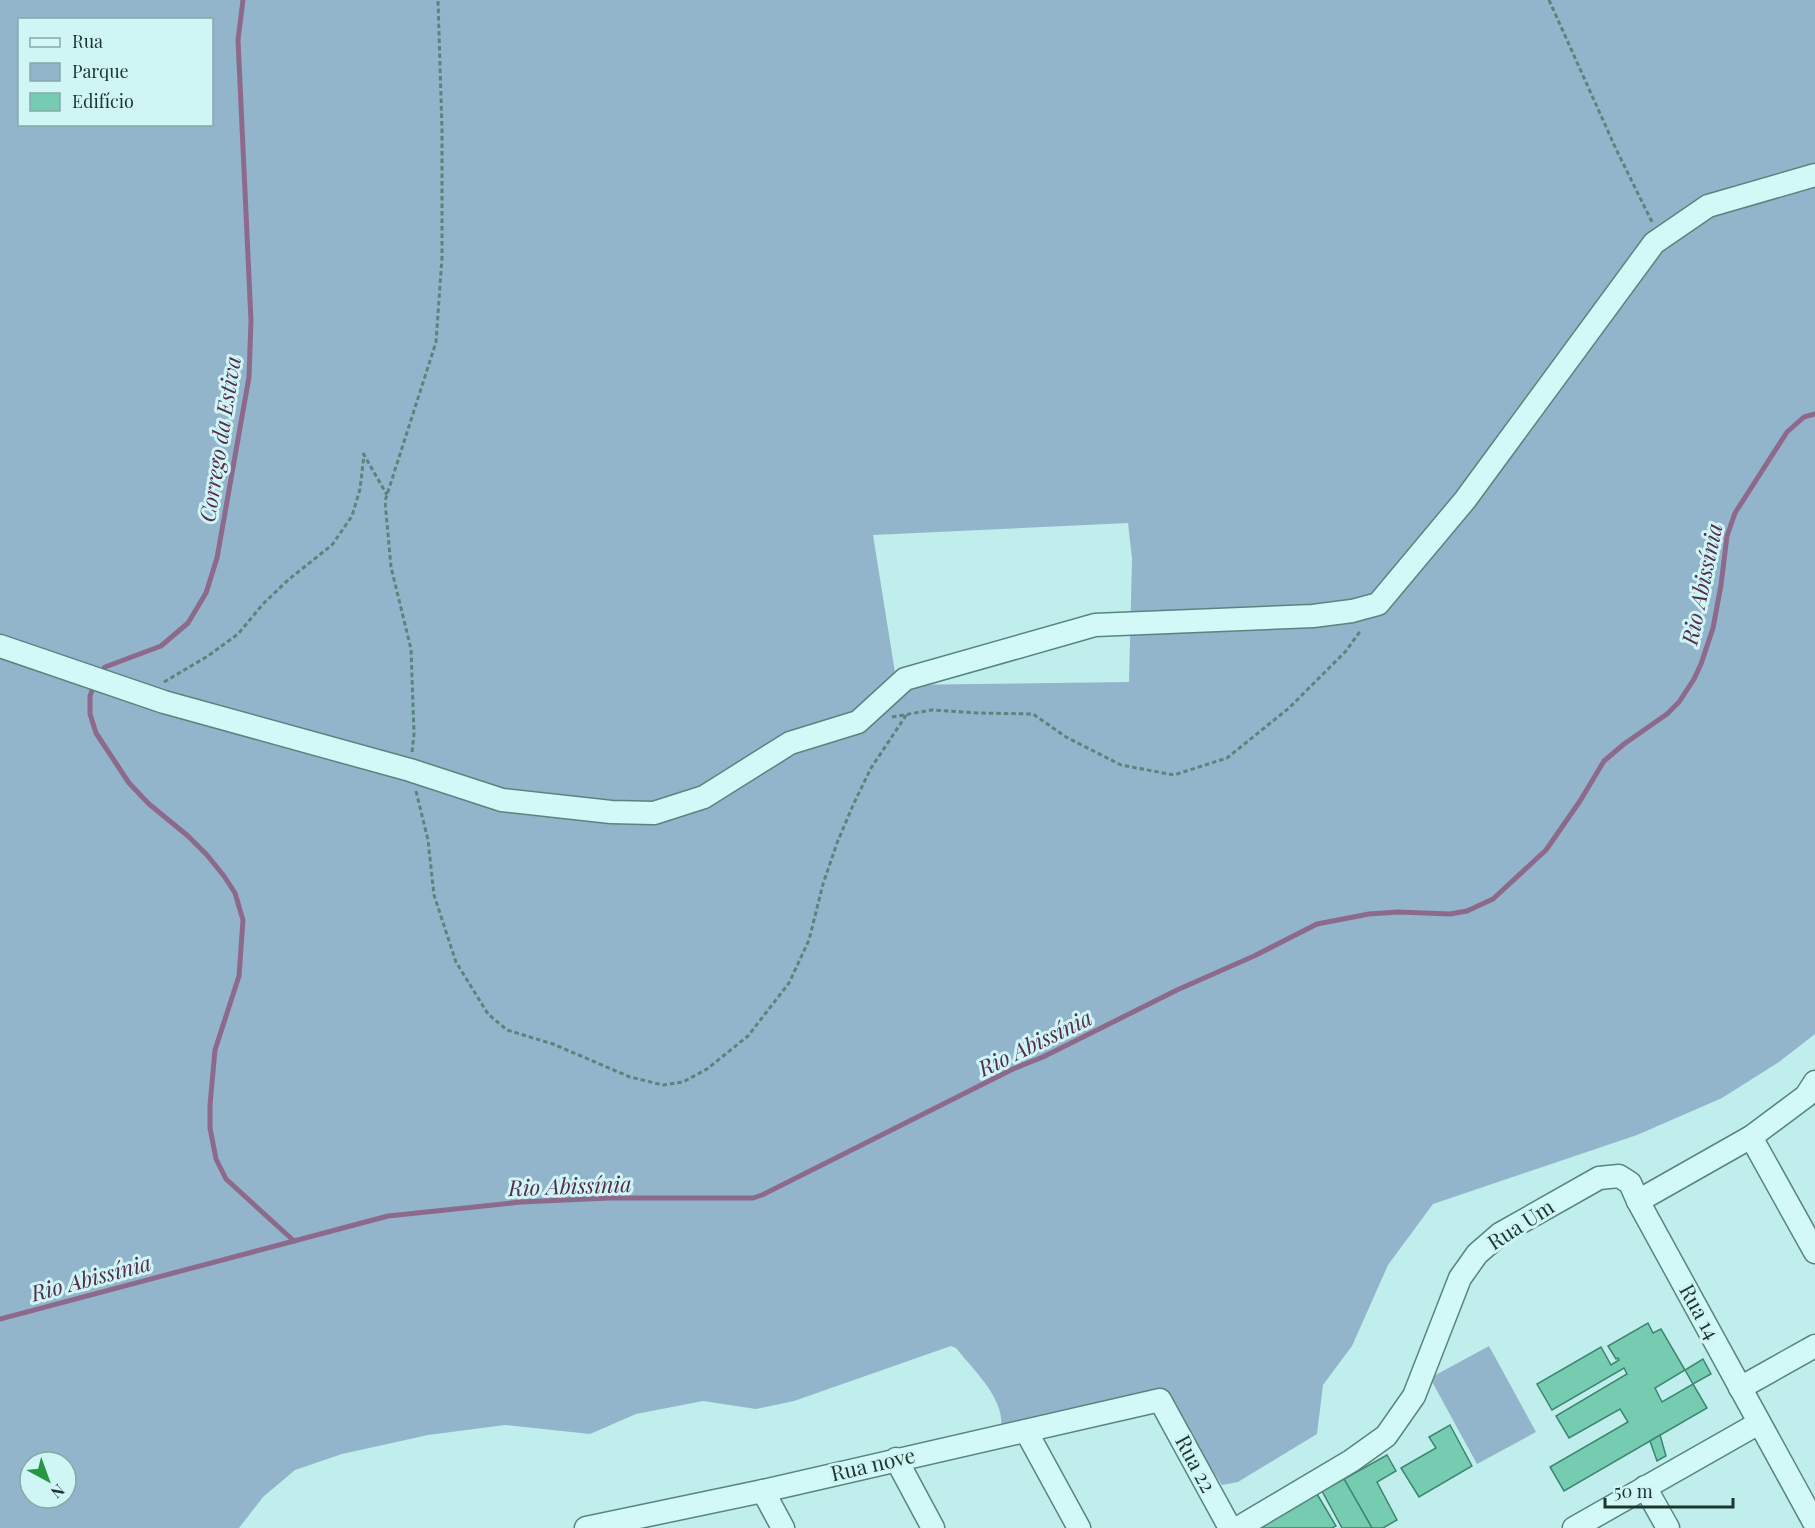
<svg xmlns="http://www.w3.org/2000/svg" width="1815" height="1528" font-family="'Playfair Display',serif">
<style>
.green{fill:#93b5cb;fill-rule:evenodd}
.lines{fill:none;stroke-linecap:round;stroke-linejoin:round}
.stream{stroke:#8d6a8c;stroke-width:5}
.building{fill:#75ccb1;stroke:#3d856e;stroke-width:1.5}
.minor-casing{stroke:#57867d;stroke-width:25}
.path{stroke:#57867d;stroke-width:3;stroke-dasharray:4.5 3;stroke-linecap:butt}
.minor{stroke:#d2f9f8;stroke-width:22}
.labels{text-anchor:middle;stroke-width:6;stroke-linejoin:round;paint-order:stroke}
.street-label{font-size:21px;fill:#1c362f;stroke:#cff5f5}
.water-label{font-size:22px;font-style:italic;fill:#562b4d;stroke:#cff5f5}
</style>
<rect width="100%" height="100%" fill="#bfeeec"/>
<g class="green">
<path d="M0 0H1815V1034L1779 1062 1722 1098 1637 1135 1433 1204 1388 1265 1352 1346 1323 1385 1317 1434 1238 1482 1222 1485 1178 1418 1164 1393 1001 1430C1006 1399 974 1371 956 1348L951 1346 794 1401 756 1409 703 1401 636 1414 590 1434 505 1425 428 1435 342 1454 295 1470 263 1497 239 1528H0ZM20 20H212V124H20ZM1128 523 1132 559 1129 682 897 685 873 535ZM30 1462H66V1498H30Z"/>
<polygon points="1489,1346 1536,1432 1477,1464 1430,1378"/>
</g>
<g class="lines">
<g class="stream">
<polyline points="100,673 105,667 161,646 188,623 206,593 217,558 249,377 251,321 238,40 243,0"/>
<polyline points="94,685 90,696 90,714 96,733 129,783 149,804 188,836 207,855 224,876 235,893 243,920 239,976 215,1050 210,1105 210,1128 216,1159 226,1179 294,1241"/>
<polyline points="0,1319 388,1216 521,1202 609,1198 753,1198 762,1195 1013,1069 1043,1057 1177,990 1254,956 1317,924 1369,914 1398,912 1450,914 1467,911 1493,899 1546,850 1580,801 1604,761 1624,744 1667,714 1679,702 1694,679 1701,664 1713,628 1721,585 1727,536 1735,513 1787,432 1804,417 1815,414"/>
</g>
</g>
<g class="building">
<polygon points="1648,1323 1653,1333 1661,1329 1685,1370 1655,1388 1662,1402 1693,1384 1707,1408 1564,1491 1550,1467 1628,1422 1620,1409 1569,1438 1556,1416 1627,1374 1624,1368 1552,1410 1537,1384 1601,1347 1611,1365 1619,1360 1618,1358 1616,1359 1608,1346"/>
<polygon points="1703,1359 1711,1374 1693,1384 1685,1370"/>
<polygon points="1450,1425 1472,1466 1419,1497 1401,1468 1436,1448 1429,1437"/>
<polygon points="1660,1435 1666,1456 1657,1461 1650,1441"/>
<polygon points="1387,1455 1396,1471 1377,1482 1397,1520 1383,1528 1372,1528 1344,1479"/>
<polygon points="1344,1479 1372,1528 1342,1528 1322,1491"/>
<polygon points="1317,1494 1336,1526 1332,1528 1262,1528 1261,1526"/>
</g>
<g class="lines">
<g class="minor-casing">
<g id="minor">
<polyline points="0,646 164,702 410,770 502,800 611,812 654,813 704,797 790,743 858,722 905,679 1095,625 1313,616 1352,611 1378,604 1465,500 1654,243 1708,206 1815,175"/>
<polyline points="1751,1137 1815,1252"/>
<polyline points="1638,1201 1751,1137 1806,1096 1815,1082"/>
<polyline points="1740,1388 1815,1346"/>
<polyline points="1026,1431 1079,1528"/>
<polyline points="896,1459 933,1528"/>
<polyline points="1645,1487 1668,1528"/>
<polyline points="763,1491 783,1528"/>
<polyline points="586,1528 763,1491 1160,1400 1230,1528"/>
<polyline points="1238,1528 1351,1461 1386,1436 1414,1396 1460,1278 1477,1254 1500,1234 1599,1178 1619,1176 1630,1183 1638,1201 1815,1524"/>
<polyline points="1574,1528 1759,1423"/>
</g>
</g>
<g class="path">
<polyline points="1549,0 1616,149 1652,222"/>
<polyline points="363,453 387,495"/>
<polyline points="164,682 208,656 238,634 263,604 288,580 332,545 352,516 360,489 364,455"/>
<polyline points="892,717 932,710 979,713 1033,714 1066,737 1121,765 1174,775 1227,758 1289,708 1346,651 1361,630"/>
<polyline points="412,752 414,734 411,649 391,567 385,501 436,342 442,258 442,130 438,0"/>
<polyline points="416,791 428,840 434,895 456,962 488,1014 507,1030 553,1044 630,1077 663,1085 683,1082 707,1069 748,1036 789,983 809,940 823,884 837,843 854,803 871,768 907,714"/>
</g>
<use href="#minor" class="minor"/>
</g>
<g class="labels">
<g class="street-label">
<text transform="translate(1521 1225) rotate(-33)" y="7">Rua Um</text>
<text transform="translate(1699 1312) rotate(61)" y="7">Rua 14</text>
<text transform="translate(1195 1464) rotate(62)" y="7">Rua 22</text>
<text transform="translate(873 1465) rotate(-13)" y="7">Rua nove</text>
</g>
<g class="water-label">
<text transform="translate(220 439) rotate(-81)" y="8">Corrego da Estiva</text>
<text transform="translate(1702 584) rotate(-78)" y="8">Rio Abissínia</text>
<text transform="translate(1035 1043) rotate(-26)" y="8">Rio Abissínia</text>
<text transform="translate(570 1186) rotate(-2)" y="8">Rio Abissínia</text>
<text transform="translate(91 1278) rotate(-15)" y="8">Rio Abissínia</text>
</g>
</g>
<rect x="18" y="18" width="195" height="108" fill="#cff5f5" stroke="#87a9a6" stroke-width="1.5"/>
<rect x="30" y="38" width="30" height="9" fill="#d2f9f8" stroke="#87a9a6" stroke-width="1.5"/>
<text x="72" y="48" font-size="18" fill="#1c362f">Rua</text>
<rect x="30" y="63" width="30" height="18" fill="#93b5cb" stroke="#87a9a6" stroke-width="1.5"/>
<text x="72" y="78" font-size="18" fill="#1c362f">Parque</text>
<rect x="30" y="93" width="30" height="18" fill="#75ccb1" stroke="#87a9a6" stroke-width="1.5"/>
<text x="72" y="108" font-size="18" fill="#1c362f">Edifício</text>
<g transform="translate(48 1480) rotate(139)"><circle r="28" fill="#cff5f5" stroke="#87a9a6" stroke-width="1.5"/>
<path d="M0-4.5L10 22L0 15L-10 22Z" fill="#289545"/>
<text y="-9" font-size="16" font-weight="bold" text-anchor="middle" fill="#1c362f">N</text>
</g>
<path d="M1605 1498v9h128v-9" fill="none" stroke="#1c362f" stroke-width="3"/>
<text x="1614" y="1498" font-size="18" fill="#1c362f" stroke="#cff5f5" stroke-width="4.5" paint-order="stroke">50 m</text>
</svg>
